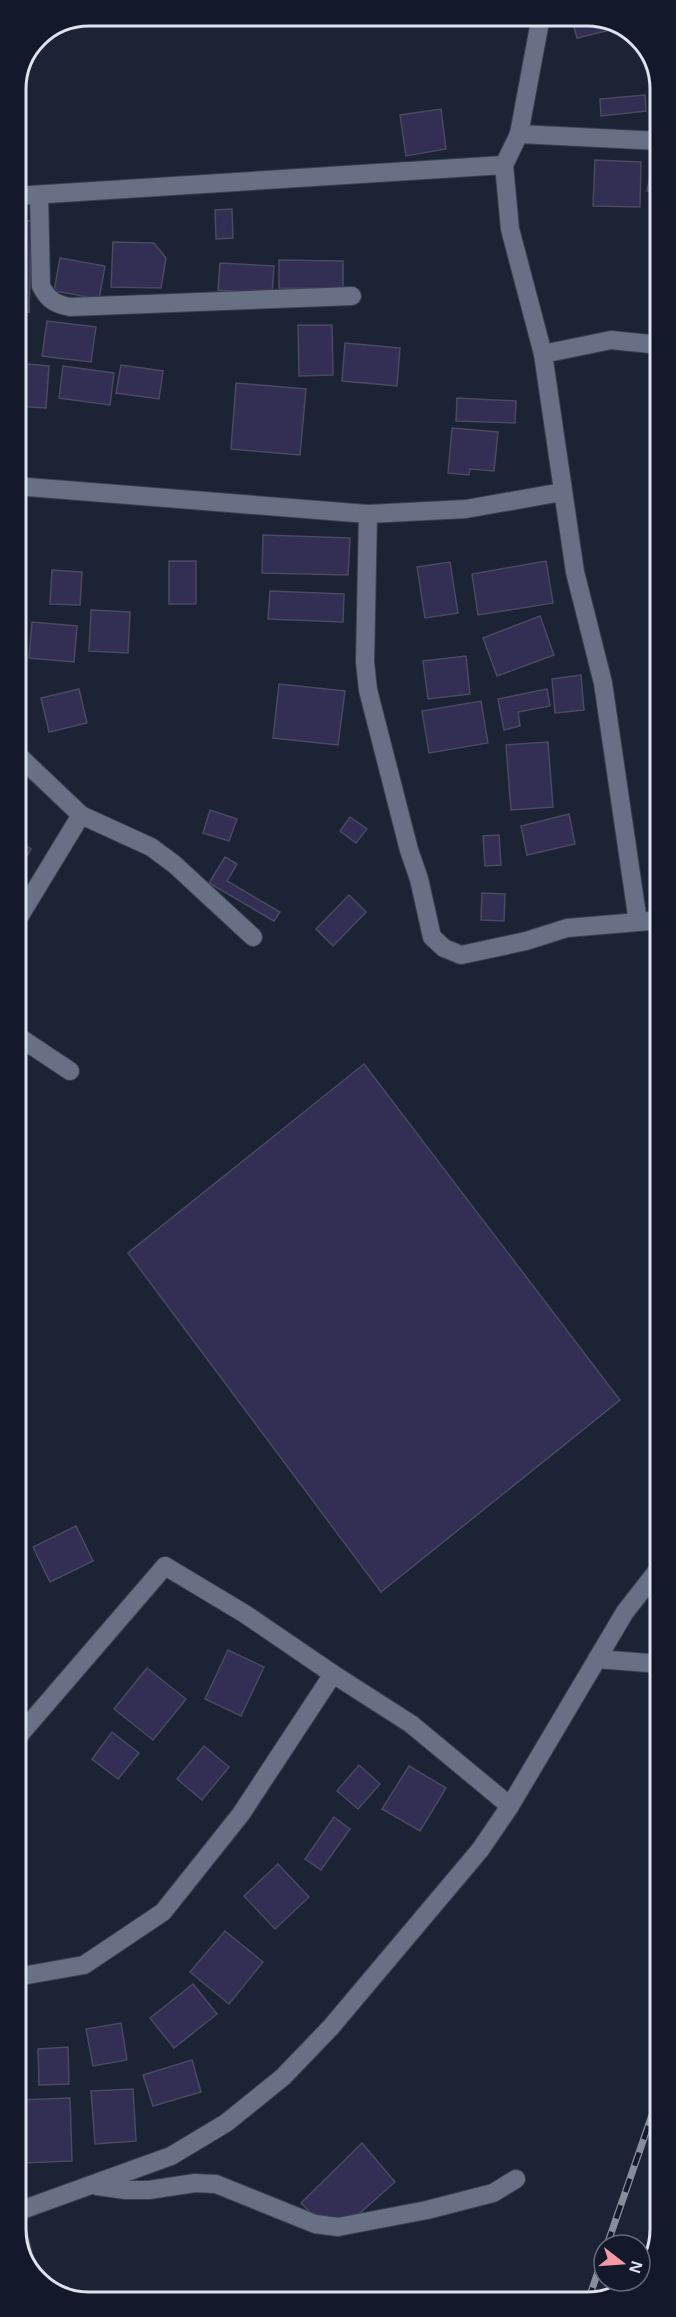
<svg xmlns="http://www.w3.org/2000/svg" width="676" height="2317" font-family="Helvetica,sans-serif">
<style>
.building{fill:#332e54;stroke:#4b495e;stroke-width:1.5}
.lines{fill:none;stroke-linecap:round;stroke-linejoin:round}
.minor-casing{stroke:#3b404f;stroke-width:20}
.minor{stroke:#677085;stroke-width:18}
.rail-casing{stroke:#878d9b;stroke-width:7}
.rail{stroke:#13192a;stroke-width:4.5;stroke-dasharray:14;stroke-linecap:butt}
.rim{fill:none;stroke:#dee3ef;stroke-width:3}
</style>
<rect width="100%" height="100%" fill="#1c2334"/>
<g class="building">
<polygon points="571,16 597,16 622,27 577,38"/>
<polygon points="649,55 660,73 660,75 649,75"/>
<polygon points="645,95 646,111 601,116 600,99"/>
<polygon points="441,109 446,149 406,156 400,115"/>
<polygon points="595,160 641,162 640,207 593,206"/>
<polygon points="653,162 660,164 660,194 647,191"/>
<polygon points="232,209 233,238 216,239 215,210"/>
<polygon points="15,220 31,221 29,312 15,312"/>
<polygon points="15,221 31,221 29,312 15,312"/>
<polygon points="15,221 31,221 29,312 15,312"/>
<polygon points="113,242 154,243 166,258 161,288 111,287"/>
<polygon points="60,258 105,266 99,299 54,291"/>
<polygon points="279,260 343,261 343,289 279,288"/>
<polygon points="220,263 274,266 272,294 218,290"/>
<polygon points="47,321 96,327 91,362 42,356"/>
<polygon points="15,322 20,322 21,344 15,345"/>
<polygon points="298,325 332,325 333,375 299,376"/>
<polygon points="345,343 400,348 397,386 342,381"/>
<polygon points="15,363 49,366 46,408 15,406"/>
<polygon points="121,365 163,371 159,399 116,393"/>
<polygon points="63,366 114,373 110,405 59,398"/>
<polygon points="236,383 306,389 300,455 231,449"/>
<polygon points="457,398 516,401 515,423 456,421"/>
<polygon points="452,428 498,432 494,471 470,469 469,475 448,473"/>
<polygon points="263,535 350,538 348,575 262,573"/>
<rect x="169" y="561" width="27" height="43"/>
<polygon points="546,561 553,603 478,615 472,574"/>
<polygon points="450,562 458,613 425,618 417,567"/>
<polygon points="52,570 82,572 80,605 50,604"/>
<polygon points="270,591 344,594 343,622 268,619"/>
<polygon points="91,610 130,612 128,653 89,651"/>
<polygon points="540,616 554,655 497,676 483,638"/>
<polygon points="32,622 77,626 74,662 29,658"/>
<polygon points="466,656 470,694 428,699 423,661"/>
<polygon points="581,675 584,710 555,713 552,679"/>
<polygon points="279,684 345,691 338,745 273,738"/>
<polygon points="79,689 87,723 49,732 41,698"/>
<polygon points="547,689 550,706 518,712 520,726 504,730 498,699"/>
<polygon points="481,701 488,743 429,753 422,711"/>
<polygon points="548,742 553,807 511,810 506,745"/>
<polygon points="210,810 237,819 229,841 203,833"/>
<polygon points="569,814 575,844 527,855 521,826"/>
<polygon points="350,817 367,829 356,843 340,831"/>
<polygon points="499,835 501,865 485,866 483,836"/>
<polygon points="16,839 31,849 16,874"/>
<polygon points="225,857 237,864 227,881 280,912 274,921 209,883"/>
<polygon points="482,893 505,894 504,921 481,920"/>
<polygon points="349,895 366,912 333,946 316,929"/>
<polygon points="364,1064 620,1400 381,1592 128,1253"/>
<polygon points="76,1526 93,1561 50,1582 33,1547"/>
<polygon points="228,1650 264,1667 241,1716 205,1699"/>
<polygon points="147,1668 186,1699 153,1740 114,1709"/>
<polygon points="112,1732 139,1753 118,1779 92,1759"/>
<polygon points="204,1746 229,1767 202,1800 177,1779"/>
<polygon points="359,1765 380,1784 358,1809 337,1791"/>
<polygon points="409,1766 446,1788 420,1831 382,1809"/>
<polygon points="334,1817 350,1829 321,1870 305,1859"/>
<polygon points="278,1864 309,1897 275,1929 244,1896"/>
<polygon points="225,1931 263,1962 229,2004 190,1972"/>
<polygon points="193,1984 217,2014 174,2048 150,2018"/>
<polygon points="121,2023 127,2060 93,2066 86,2029"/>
<polygon points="68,2047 69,2084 39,2085 38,2049"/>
<polygon points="192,2060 201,2092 153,2106 143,2075"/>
<polygon points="133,2089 136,2141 95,2144 91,2091"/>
<polygon points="70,2098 72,2161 21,2163 19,2100"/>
<polygon points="362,2143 395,2182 334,2236 301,2203"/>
</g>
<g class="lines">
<g class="minor-casing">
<g id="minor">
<polyline points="541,16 519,134 504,165 510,229 543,354"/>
<polyline points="519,134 660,141"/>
<path d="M39 195 41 286C48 300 55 304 70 307L352 296"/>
<polyline points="15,196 504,165"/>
<polyline points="660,345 611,340 543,354 575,572 603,683 638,922 660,920"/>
<polyline points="15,486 368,514 466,509 562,492"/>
<polyline points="368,514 365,662 368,690 409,850 419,879 432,937 444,948 461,955 526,941 567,928 638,922"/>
<polyline points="15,737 19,756 81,815 151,847 174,864 253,937"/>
<polyline points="16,922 81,815"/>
<polyline points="16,1035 70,1071"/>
<polyline points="597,1659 661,1664"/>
<polyline points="16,1739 165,1566 245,1614 333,1674 411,1724 510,1806"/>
<polyline points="16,1977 84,1965 163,1912 241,1814 333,1674"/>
<polyline points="97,2186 126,2190 149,2190 195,2183 216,2184 315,2224 338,2227 427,2210 493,2193 516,2179"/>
<polyline points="16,2212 171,2156 226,2123 283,2077 331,2027 480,1850 510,1806 625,1612 661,1566"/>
<polyline points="16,2224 23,2255"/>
</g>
</g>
<use href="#minor" class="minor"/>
<g class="rail-casing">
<g id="rail">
<polyline points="607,2245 661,2089"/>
<polyline points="588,2301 604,2254"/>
</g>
</g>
<use href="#rail" class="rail"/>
</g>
<path d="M0 0H676V2317H0ZM89 26H587A63 63 0 0 1 650 89V2229A63 63 0 0 1 587 2292H89A63 63 0 0 1 26 2229V89A63 63 0 0 1 89 26Z" fill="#13192a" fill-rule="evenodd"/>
<path class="rim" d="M89 26H587A63 63 0 0 1 650 89V2229A63 63 0 0 1 587 2292H89A63 63 0 0 1 26 2229V89A63 63 0 0 1 89 26Z"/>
<g transform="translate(622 2263) rotate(107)"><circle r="28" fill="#13192a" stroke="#646a79" stroke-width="1.5"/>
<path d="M0-4.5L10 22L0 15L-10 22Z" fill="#f49aa3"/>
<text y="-9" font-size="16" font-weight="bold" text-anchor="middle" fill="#dee3ef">N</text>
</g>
</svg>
